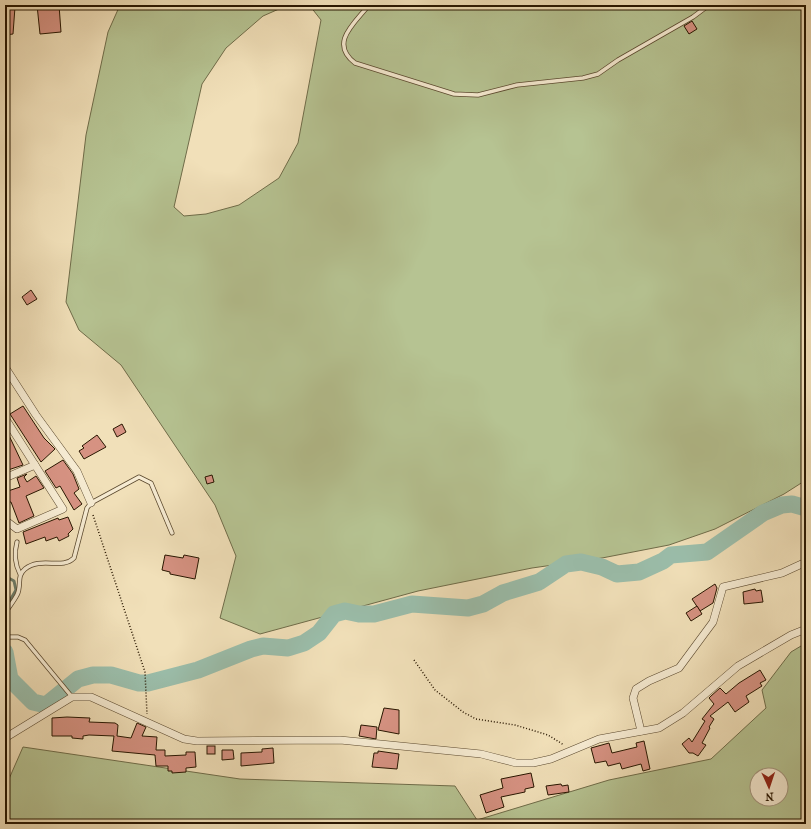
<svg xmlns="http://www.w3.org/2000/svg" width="811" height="829" font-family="'IM FELL French Canon',serif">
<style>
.green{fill:#b6c392;stroke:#6f6c49;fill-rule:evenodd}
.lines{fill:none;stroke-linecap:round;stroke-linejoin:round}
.stream{stroke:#6d7b67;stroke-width:3}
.river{stroke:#9bbeab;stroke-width:17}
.building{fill:#d69282;stroke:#281600}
.service-casing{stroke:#5a482e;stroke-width:5}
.minor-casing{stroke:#5a482e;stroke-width:8}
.path{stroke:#281600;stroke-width:1.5;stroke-dasharray:1 2;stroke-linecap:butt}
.service{stroke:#f6ebd2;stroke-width:3.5}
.minor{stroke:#f6ebd2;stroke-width:7}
</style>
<rect width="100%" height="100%" fill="#f1e0b9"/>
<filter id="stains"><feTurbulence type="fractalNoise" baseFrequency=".005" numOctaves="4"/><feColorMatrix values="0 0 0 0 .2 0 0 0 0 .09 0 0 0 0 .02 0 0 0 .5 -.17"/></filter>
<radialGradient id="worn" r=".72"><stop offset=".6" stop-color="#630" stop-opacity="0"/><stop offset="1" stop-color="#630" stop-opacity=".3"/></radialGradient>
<g class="green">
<polygon points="120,5 288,5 263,16 226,48 202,84 174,207 184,216 206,214 239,205 279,178 298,143 321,20 310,6 291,5 806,5 806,480 784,494 715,529 669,545 602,558 532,568 418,591 260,634 220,618 236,556 215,505 121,365 79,330 66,302 86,135 108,32"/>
<path d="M806 643V824L5 823V788L23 747 240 779 455 786 477 820 609 780 711 759 766 708 762 690 791 652ZM757 775H781V799H757Z"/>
</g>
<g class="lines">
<g class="stream">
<polyline points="5,576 14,581 16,590 5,609"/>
<polyline points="5,641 6,652"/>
</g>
<polyline class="river" points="5,652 10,679 33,702 46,705 78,679 93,675 111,675 139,683 148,683 198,670 251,649 263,646 288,648 304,643 319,633 334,614 345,611 359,614 374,614 412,604 468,608 483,604 503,593 539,582 566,564 581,562 602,567 617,574 639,572 663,561 671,555 707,552 763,513 782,505 792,504 806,508"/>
</g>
<g class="building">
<polygon points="5,5 14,5 15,7 13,34 5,35"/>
<polygon points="37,5 59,5 61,32 40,34"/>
<polygon points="692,21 697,29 689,34 684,26"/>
<polygon points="31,290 37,299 27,305 22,297"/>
<polygon points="23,406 44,438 55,449 41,462 10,414"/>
<polygon points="122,424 126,432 117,437 113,429"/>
<polygon points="5,427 23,465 5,471"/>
<polygon points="97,435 106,447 84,459 79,451 84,448 82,446"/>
<polygon points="63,460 73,474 79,489 74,493 82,504 74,510 60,486 56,488 45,471"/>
<polygon points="27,474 24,477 27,482 36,476 44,488 26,496 34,516 19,523 11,502 5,502 5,492 20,487 17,478"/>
<polygon points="212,475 214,482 207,484 205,477"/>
<polygon points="68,517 73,529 68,534 69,536 59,541 57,537 46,541 45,537 26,544 23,532 58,518 59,520"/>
<polygon points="165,555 183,558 184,555 199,558 195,579 170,574 170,572 162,570"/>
<polygon points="715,584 717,588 713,603 700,611 692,599"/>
<polygon points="755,589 756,591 761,590 763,602 744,604 743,592"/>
<polygon points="697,606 702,614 691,621 686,613"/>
<polygon points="760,670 766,680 760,683 762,686 746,696 749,702 735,712 728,702 710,716 714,719 709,727 710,728 702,743 706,745 698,756 693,753 689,753 682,744 689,738 692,742 705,721 702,719 714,704 709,698 711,696 720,688 726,694 739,683"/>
<polygon points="384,708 399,710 399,734 378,730"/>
<polygon points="67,717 90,718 89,722 115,723 118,725 117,736 131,738 137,723 146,727 142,736 157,737 156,750 165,750 165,756 186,755 186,752 195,752 196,767 186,768 186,772 172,773 172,771 168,771 168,766 156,766 155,755 112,751 114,736 89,735 83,736 83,739 72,738 72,736 52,736 52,718"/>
<polygon points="361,725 377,727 376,739 359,736"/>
<polygon points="644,741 650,769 643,771 641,764 622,769 620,763 608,766 606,761 595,763 591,748 609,743 612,753 637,747 636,743"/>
<rect x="207" y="746" width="8" height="8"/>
<polygon points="273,748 274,763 241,766 241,753 262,752 262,749"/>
<polygon points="222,750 233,750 234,759 222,760"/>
<polygon points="378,751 399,754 397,769 372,767 374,753 378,753"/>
<polygon points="531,773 534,787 525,789 525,792 501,797 504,807 486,813 480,795 503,788 501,779"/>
<polygon points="561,784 562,786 568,785 569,792 548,795 546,786"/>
</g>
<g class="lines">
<g class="service-casing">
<g id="service">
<path d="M369 5C354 24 329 43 355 63L454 94 478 95 517 85 583 78 598 74 618 60 693 17 709 5"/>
<path d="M17 542C14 553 15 564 20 574"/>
<path d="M5 613C9 607 14 601 17 595 22 586 16 576 25 569 41 556 62 570 74 558L87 508 91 503 139 477 151 483 172 533"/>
<polyline points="5,635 7,637 18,637 25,640 72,697"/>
</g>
</g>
<g class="minor-casing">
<g id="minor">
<polyline points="5,367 36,415 77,471 91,503"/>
<polyline points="5,418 63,509 17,529 5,520"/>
<polyline points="5,478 35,465"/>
<polyline points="641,731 633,698 636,689 649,681 679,668 713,622 723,587 782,573 806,562"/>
<polyline points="5,738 72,697 91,697 184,739 197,741 340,740 481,754 516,763 533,763 551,759 599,739 659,728 683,713 738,666 791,635 806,629"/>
</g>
</g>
<g class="path">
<polyline points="93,515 145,672 147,714"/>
<polyline points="414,660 435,690 463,712 476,719 515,725 548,735 564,745"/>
</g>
<use href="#service" class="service"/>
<use href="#minor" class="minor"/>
</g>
<rect width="811" height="829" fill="none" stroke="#f1e0b9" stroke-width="20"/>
<rect x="6" y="6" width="799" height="817" fill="none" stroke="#281600" stroke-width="2"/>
<rect x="10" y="10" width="791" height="809" fill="none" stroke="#281600"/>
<g transform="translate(769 787) rotate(177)"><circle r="19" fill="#f6ebd2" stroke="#a4967e"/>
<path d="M0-3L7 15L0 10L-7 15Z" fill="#8f2418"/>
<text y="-6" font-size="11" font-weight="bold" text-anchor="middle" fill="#281600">N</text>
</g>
<rect width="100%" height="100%" filter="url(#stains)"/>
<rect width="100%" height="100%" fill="url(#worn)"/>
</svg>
